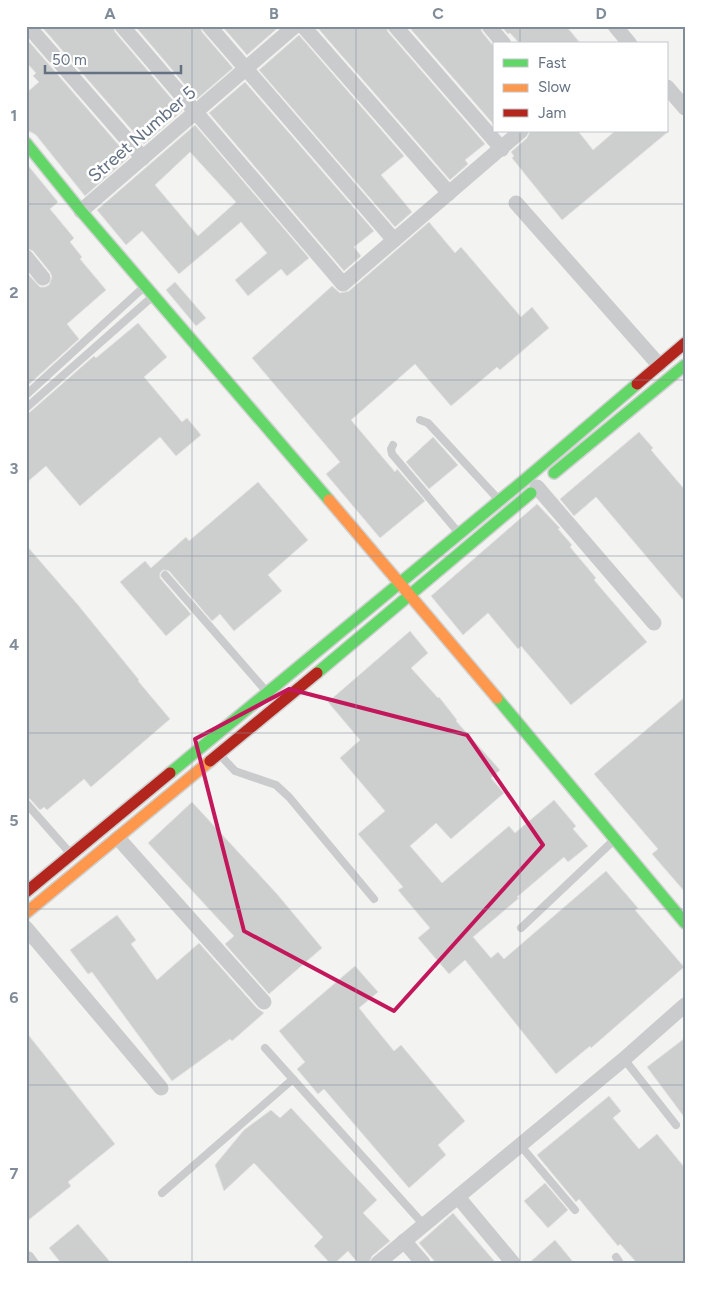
<svg xmlns="http://www.w3.org/2000/svg" width="711" height="1289" font-family="Figtree,sans-serif">
<style>
.building{fill:#cdcfcf;stroke:#e2e2e1;fill-rule:evenodd}
.lines{fill:none;stroke-linecap:round;stroke-linejoin:round}
.fast-casing{stroke:#d0d1d1;stroke-width:14}
.slow-casing{stroke:#d0d1d1;stroke-width:14}
.jam-casing{stroke:#d0d1d1;stroke-width:14}
.lane{stroke:#cacbcc;stroke-width:8}
.street{stroke:#cacbcc;stroke-width:15}
.fast{stroke:#63d668;stroke-width:11}
.slow{stroke:#ff974d;stroke-width:11}
.jam{stroke:#b3261e;stroke-width:11}
.marked{fill:none;stroke:#c2185b;stroke-width:4;stroke-linejoin:round}
.grid{fill:none;stroke:#818c99;stroke-width:1;stroke-opacity:0.55}
.labels{text-anchor:middle;stroke-width:5;stroke-linejoin:round;paint-order:stroke}
.street-label{font-size:18px;fill:#637182;stroke:#fff}
.neatline{fill:none;stroke:#818c99;stroke-width:2}
.grid-label{font-size:16px;text-anchor:middle;font-weight:bold;fill:#818c99}
</style>
<rect width="100%" height="100%" fill="#f3f3f1"/>
<g class="building">
<polygon points="41,26 113,26 115,32 182,111 144,144"/>
<polygon points="135,26 200,26 202,32 233,68 197,99"/>
<polygon points="222,26 280,26 247,55"/>
<polygon points="316,26 386,26 388,32 485,144 465,160 468,164 450,180"/>
<polygon points="408,26 480,26 482,32 495,48 495,126"/>
<polygon points="501,26 566,26 581,44 520,44 510,33 508,34"/>
<polygon points="299,35 404,156 381,175 412,212 395,227 259,70"/>
<polygon points="26,38 129,157 85,196 36,135 31,132 26,131 26,93 39,82 33,76 36,73 26,62"/>
<polygon points="245,82 374,231 354,247 361,256 344,271 209,113"/>
<path d="M195 125 309 258 287 276 281 269 248 296 235 280 267 253 241 222 179 274 142 231 126 245 97 210ZM190 152 236 202 198 236 155 185Z"/>
<polygon points="530,131 578,131 593,150 615,131 669,131 562,220 512,158 514,156 511,152 527,138"/>
<polygon points="26,163 58,202 50,209 74,238 70,242 82,257 80,259 106,290 67,324 79,339 26,387 26,272 40,287 45,287 49,285 52,277 50,272 33,251 26,248"/>
<polygon points="429,222 455,253 461,247 521,317 532,307 549,328 500,370 497,367 451,406 415,364 351,420 395,472 397,469 425,501 380,538 326,474 340,462 252,358 332,286 340,293 349,291"/>
<polygon points="175,282 206,318 196,326 166,290"/>
<polygon points="138,323 167,357 144,377 182,422 187,418 201,435 176,456 160,437 80,506 46,466 26,483 26,414 30,412 94,356 96,358"/>
<polygon points="639,432 653,448 651,450 685,490 685,602 596,497 574,516 560,499"/>
<polygon points="433,437 458,465 429,489 406,462"/>
<polygon points="258,482 308,540 268,575 282,591 234,631 220,614 212,621 169,571 163,570 160,573 160,578 191,614 166,636 120,582 145,561 151,568 186,537 189,541"/>
<polygon points="537,504 560,528 558,529 572,545 570,547 596,578 594,580 647,642 571,705 521,646 518,649 488,613 463,635 431,596"/>
<polygon points="26,545 78,605 139,680 138,681 170,719 91,787 84,779 47,810 44,807 40,810 30,799 26,798"/>
<polygon points="410,631 428,653 411,668 438,698 439,697 457,720 456,721 500,770 491,778 504,793 451,839 436,823 410,846 442,883 509,826 515,833 554,800 576,826 573,829 588,846 568,862 564,857 517,897 519,898 473,937 491,958 498,952 504,959 606,871 638,908 635,910 684,967 591,1048 590,1046 556,1074 465,960 449,974 418,938 430,928 398,890 403,887 358,834 385,811 340,758 360,740 328,702"/>
<polygon points="685,697 685,892 652,854 658,849 594,774"/>
<polygon points="192,802 277,894 322,948 269,994 225,944 234,936 148,843"/>
<polygon points="117,915 136,940 131,944 157,980 199,943 257,1008 264,1013 232,1041 230,1039 172,1081 92,972 88,974 70,950"/>
<polygon points="355,966 378,992 359,1008 394,1051 401,1045 465,1121 438,1145 446,1155 409,1188 324,1089 318,1094 297,1069 305,1062 279,1031"/>
<polygon points="26,1032 115,1144 68,1182 71,1186 26,1222"/>
<polygon points="685,1038 685,1118 647,1067"/>
<polygon points="609,1096 621,1111 613,1118 639,1149 657,1134 685,1168 685,1263 637,1263 620,1244 618,1246 579,1199 576,1202 537,1155"/>
<polygon points="291,1108 377,1200 363,1213 390,1241 372,1256 369,1263 358,1263 348,1251 335,1263 330,1263 314,1246 323,1237 254,1163 224,1191 215,1165 244,1130 271,1110 280,1118"/>
<polygon points="545,1183 568,1210 548,1228 524,1201"/>
<polygon points="453,1213 496,1263 436,1263 419,1243"/>
<polygon points="78,1224 111,1263 61,1263 49,1248"/>
<polygon points="555,1240 574,1263 529,1263"/>
</g>
<g class="lines">
<g class="fast-casing">
<g id="fast">
<polyline points="26,143 81,211 329,500"/>
<polyline points="554,473 685,365"/>
<polyline points="317,673 531,493"/>
<polyline points="497,698 685,923"/>
<polyline points="170,773 528,477 637,384"/>
</g>
</g>
<g class="slow-casing">
<g id="slow">
<polyline points="329,500 497,698"/>
<polyline points="26,913 210,761"/>
</g>
</g>
<g class="jam-casing">
<g id="jam">
<polyline points="637,384 685,343"/>
<polyline points="210,761 317,673"/>
<polyline points="26,892 170,773"/>
</g>
</g>
<g class="lane">
<polyline points="26,395 144,287"/>
<polyline points="26,408 152,297"/>
<polyline points="420,420 428,423 499,500"/>
<polyline points="393,445 391,449 392,454 458,532"/>
<polyline points="165,575 266,691"/>
<polyline points="220,755 235,771 276,785 289,797 374,899"/>
<polyline points="26,803 70,853"/>
<polyline points="521,928 613,841"/>
<polyline points="265,1048 424,1225"/>
<polyline points="624,1059 676,1125"/>
<polyline points="520,1145 575,1210"/>
<polyline points="162,1193 293,1079"/>
<polyline points="26,1254 30,1256 35,1263"/>
<polyline points="616,1257 620,1263"/>
</g>
<g class="street">
<polyline points="28,26 143,158"/>
<polyline points="122,26 343,284 521,131"/>
<polyline points="209,26 394,240"/>
<polyline points="303,26 449,193"/>
<polyline points="395,26 502,149"/>
<polyline points="489,26 504,44"/>
<polyline points="615,26 630,44"/>
<polyline points="667,87 685,108"/>
<polyline points="516,203 659,365"/>
<polyline points="81,211 295,26"/>
<polyline points="26,257 43,278"/>
<polyline points="537,487 654,623"/>
<polyline points="118,838 264,1002"/>
<polyline points="26,928 161,1088"/>
<polyline points="458,1197 513,1263"/>
<polyline points="404,1241 423,1263"/>
<polyline points="378,1263 624,1059 685,1005"/>
</g>
<use href="#fast" class="fast"/>
<use href="#slow" class="slow"/>
<use href="#jam" class="jam"/>
</g>
<path class="marked" d="M289 689 467 735 543 845 394 1011 244 931 195 739Z"/>
<path class="grid" d="M192 26V1263M356 26V1263M520 26V44M520 131V1263M26 204H685M26 380H685M26 556H685M26 733H685M26 909H685M26 1085H685"/>
<g class="labels">
<g class="street-label">
<text transform="translate(142 134) rotate(-41)" y="6">Street Number 5</text>
</g>
</g>
<rect width="711" height="1289" fill="none" stroke="#ffffff" stroke-width="55"/>
<rect x="493" y="42" width="175" height="90" fill="#ffffff" stroke="#c1c6cd"/>
<rect x="503" y="59" width="25" height="8" fill="#63d668" stroke="#c1c6cd"/>
<text x="538" y="68" font-size="15" fill="#637182">Fast</text>
<rect x="503" y="84" width="25" height="8" fill="#ff974d" stroke="#c1c6cd"/>
<text x="538" y="92" font-size="15" fill="#637182">Slow</text>
<rect x="503" y="109" width="25" height="8" fill="#b3261e" stroke="#c1c6cd"/>
<text x="538" y="118" font-size="15" fill="#637182">Jam</text>
<path d="M45 65v8h136v-8" fill="none" stroke="#637182" stroke-width="2.5"/>
<text x="52" y="65" font-size="15" fill="#637182" stroke="#ffffff" stroke-width="4" paint-order="stroke">50 m</text>
<rect x="28" y="28" width="656" height="1234" class="neatline"/>
<g class="grid-label">
<text x="110" y="19">A</text>
<text x="274" y="19">B</text>
<text x="438" y="19">C</text>
<text x="601" y="19">D</text>
<text x="14" y="121">1</text>
<text x="14" y="298">2</text>
<text x="14" y="474">3</text>
<text x="14" y="650">4</text>
<text x="14" y="826">5</text>
<text x="14" y="1003">6</text>
<text x="14" y="1179">7</text>
</g>
</svg>
